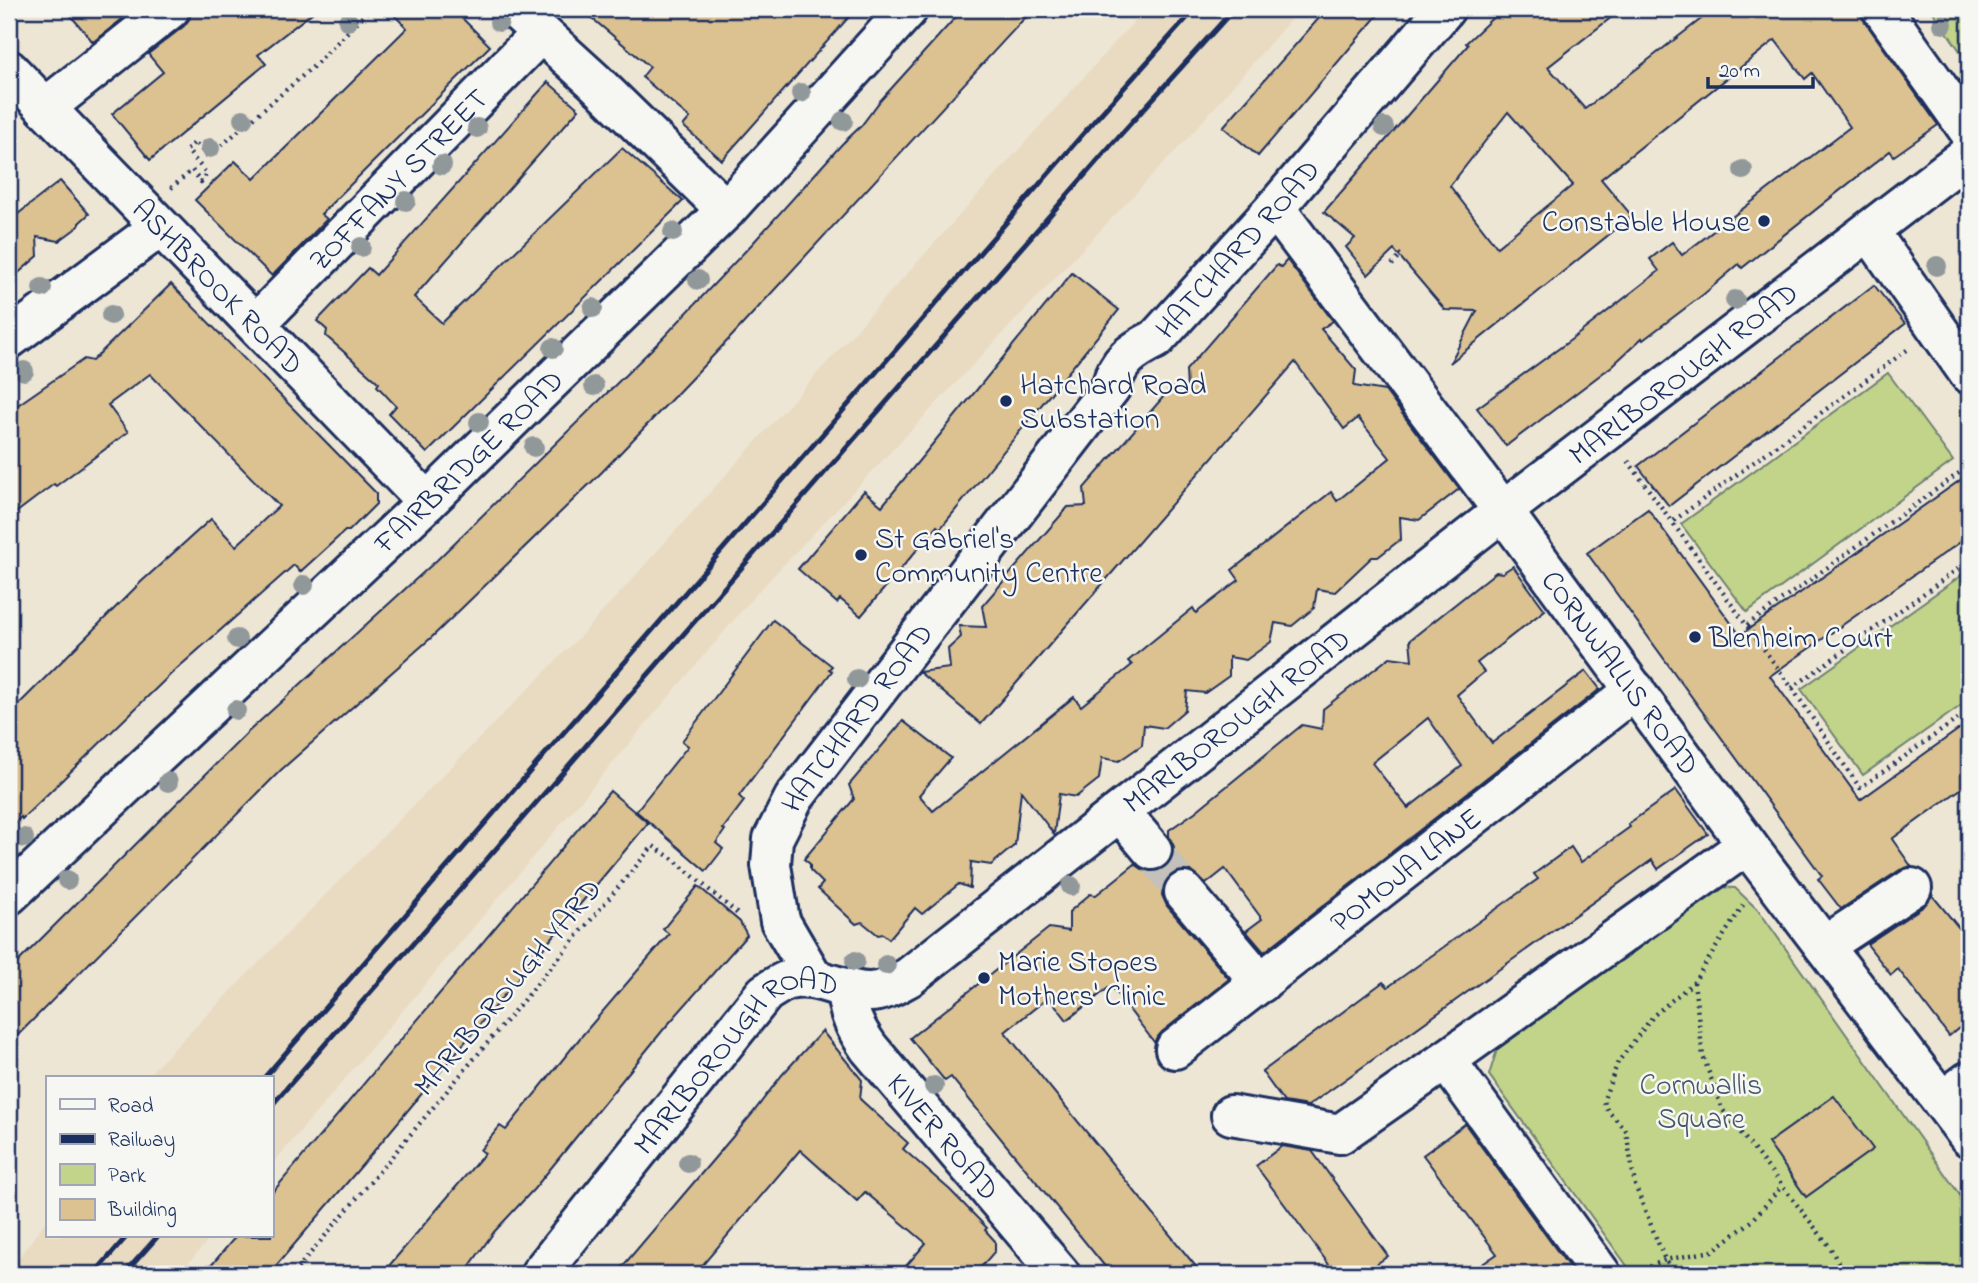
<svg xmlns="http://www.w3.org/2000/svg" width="1978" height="1283" font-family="'Indie Flower',sans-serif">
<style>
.built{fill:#e9dbc1}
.green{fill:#c2d489;stroke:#6e8274;stroke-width:2}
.building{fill:#dcc191;stroke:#1b2f5e;stroke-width:2;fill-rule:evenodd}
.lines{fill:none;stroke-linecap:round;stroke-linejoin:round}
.minor-tunnel{stroke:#c4c1bd;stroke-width:38;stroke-dasharray:38 19;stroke-linecap:butt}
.minor-casing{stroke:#1b2f5e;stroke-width:44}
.path{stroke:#1b2f5e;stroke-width:4.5;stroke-dasharray:2 5;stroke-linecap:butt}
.minor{stroke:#f6f6f2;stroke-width:38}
.rail{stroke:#1b2f5e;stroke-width:5}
.tree{fill:#91989a}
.poi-dot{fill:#1b2f5e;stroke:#f6f6f2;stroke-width:2.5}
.labels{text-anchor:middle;stroke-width:5;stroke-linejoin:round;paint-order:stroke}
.street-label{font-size:30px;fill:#1b2f5e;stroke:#f6f6f2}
.poi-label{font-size:30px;fill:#1b2f5e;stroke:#f6f6f2;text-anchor:start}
.park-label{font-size:30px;fill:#455869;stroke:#f6f6f2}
</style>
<rect width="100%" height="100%" fill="#eee6d5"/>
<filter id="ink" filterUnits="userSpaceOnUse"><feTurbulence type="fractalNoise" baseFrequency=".0143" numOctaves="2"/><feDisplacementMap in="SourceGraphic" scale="14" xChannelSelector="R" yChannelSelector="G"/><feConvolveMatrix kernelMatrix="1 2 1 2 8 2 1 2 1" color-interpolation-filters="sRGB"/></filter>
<g filter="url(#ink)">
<g class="built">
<polygon points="1145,9 1300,9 1188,138 757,593 271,1166 271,1078 145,1078 587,629"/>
<polygon points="47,1219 47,1236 212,1236 179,1274 9,1274 9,1271"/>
</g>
<g class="green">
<polygon points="1931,9 1969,9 1969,64"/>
<polygon points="1888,373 1953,461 1747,612 1681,524"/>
<polygon points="1969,570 1969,700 1863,775 1801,689"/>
<polygon points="1719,887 1735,888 1759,911 1969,1208 1969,1274 1633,1274 1489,1075 1500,1040"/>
</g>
<g class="building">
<polygon points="65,9 135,9 93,42"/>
<polygon points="191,9 317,9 258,55 266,64 150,160 112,114 163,72 148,54 184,26 190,18"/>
<polygon points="388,9 453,9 490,46 321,214 327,219 272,276 195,200 235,161 254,179 407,28"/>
<polygon points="581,9 856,9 722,160 683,126 690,118 642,77 650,67"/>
<polygon points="963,9 1033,9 731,337 602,472 432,637 281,770 9,1044 9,971 248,732 437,560 661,340 752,244 842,144 861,126 880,101"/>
<polygon points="1327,9 1383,9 1258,156 1223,127"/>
<path d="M1502 9H1622L1548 67 1585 109 1714 9H1856L1938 125 1894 156 1890 151 1742 268 1739 264 1704 294 1643 340 1642 338 1612 366 1506 446 1477 408 1572 339 1659 271 1650 259 1672 242 1682 255 1850 127 1812 73 1805 79 1775 40 1601 179 1632 216 1450 363 1477 311 1445 310 1394 250 1368 275 1346 247 1355 238 1324 212 1468 45 1466 43ZM1508 112 1573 185 1497 247 1450 186Z"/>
<polygon points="548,82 579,109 414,297 442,323 622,148 683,201 427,453 389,414 396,406 377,386 379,383 326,336 327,330 317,321 368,268 376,275"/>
<polygon points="60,181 89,214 79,223 79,226 59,241 37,237 38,256 9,281 9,221"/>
<polygon points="1287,260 1333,321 1321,329 1356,370 1354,386 1385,391 1459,489 1419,520 1400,517 1401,539 1378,557 1372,557 1335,592 1317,589 1314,608 1292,626 1275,623 1271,642 1246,660 1229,657 1229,676 1205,693 1187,691 1185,710 1164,728 1144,725 1142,745 1119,761 1102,758 1099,779 1076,797 1059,794 1054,834 1021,791 1015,845 991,865 971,862 970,888 959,884 922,914 915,908 889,939 883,934 878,935 862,922 856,924 818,889 823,883 810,870 810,864 804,859 854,799 849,785 903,721 951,758 919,795 933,811 1074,697 1081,706 1132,665 1128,661 1193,608 1196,613 1239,580 1232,570 1331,492 1337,501 1390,458 1358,418 1344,429 1295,362 981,724 919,672 950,668 948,649 961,637 959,626 986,627 982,606 1068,507 1086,506 1084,488 1171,388 1187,389 1186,370 1277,265 1281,267"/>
<polygon points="1072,273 1119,310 940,529 937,526 861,616 840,599 837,603 798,569 864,491 882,506"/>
<polygon points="171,284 376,493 376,504 349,531 345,531 300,572 294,565 171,674 22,819 21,817 9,828 9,714 141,582 211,519 236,546 279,506 150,374 108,405 128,432 56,486 54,484 9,518 9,411 84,359 92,361"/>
<polygon points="1874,285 1905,324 1669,506 1638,466"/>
<polygon points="1969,474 1969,536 1770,676 1860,800 1969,722 1969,783 1892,839 1911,866 1900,870 1841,909 1818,879 1822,876 1587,553 1648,509 1740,635"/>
<path d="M1513 566 1545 610 1477 663 1484 672 1457 695 1492 743 1586 671 1600 689 1264 952 1246 931 1262 919 1225 869 1206 884 1191 871 1181 870 1170 875 1163 885 1162 895 1167 906 1229 979 1162 1032 1154 1042 1111 986 1067 1020 1049 997 1005 1032 1202 1274H1111L951 1077 945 1081 910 1038 1049 928 1069 931V912L1090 894 1096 895 1135 864 1145 871 1155 872 1166 867 1173 857 1174 847 1169 836V830L1195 812 1302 725 1322 729 1323 709 1390 657 1412 660 1410 640 1496 572 1502 573ZM1428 718 1462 766 1408 808 1372 763Z"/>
<polygon points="773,620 832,666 829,669 832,671 739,796 744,801 723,829 725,830 716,843 723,849 706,871 636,811 688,746 682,741"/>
<polygon points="1676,790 1708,834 1658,869 1652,860 1308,1106 1284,1102 1262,1072 1383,982 1388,987 1538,879 1534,874 1571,847 1581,862 1630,827 1628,824"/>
<polygon points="610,791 648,823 363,1164 269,1274 204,1274 236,1236 271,1236 271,1194"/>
<polygon points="698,886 740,922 747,935 663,1030 534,1189 494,1232 464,1274 382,1274 485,1153 480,1150 500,1126 506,1130 580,1038 669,934 663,929"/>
<polygon points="1932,895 1969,940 1969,1020 1949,1036 1898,969 1891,975 1867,944 1924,906"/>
<polygon points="822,1031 862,1080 860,1099 908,1143 903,1149 950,1190 987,1228 985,1230 995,1241 995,1251 975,1274 899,1274 926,1243 865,1192 857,1201 800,1150 695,1274 616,1274 752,1114 782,1075"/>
<polygon points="1834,1096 1873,1149 1806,1197 1768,1143"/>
<polygon points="1465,1124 1574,1274 1468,1274 1497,1254 1423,1155"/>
<polygon points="1282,1146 1312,1151 1388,1256 1362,1274 1336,1274 1256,1166"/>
</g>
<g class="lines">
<polyline class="minor-tunnel" points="1152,850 1184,892"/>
<g class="minor-casing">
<g id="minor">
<polyline points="515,9 594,81 726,210"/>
<polyline points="1882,9 1969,131"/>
<path id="s1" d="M9 70 427 502"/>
<polyline points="45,108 170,9"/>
<path id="s2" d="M1275 208 1503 511 1754 854 1969 1137"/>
<polyline points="1870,232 1969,374"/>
<path id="s3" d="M256 324 540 34"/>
<polyline points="9,339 160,227"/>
<polyline points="1120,812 1152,850"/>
<polyline points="1184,892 1261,983"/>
<path id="s4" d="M9 895 427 502 669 266 726 210 908 9"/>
<polyline points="1824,946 1912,888"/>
<path id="s5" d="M814 979 780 921 771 865 773 839 794 798 1111 387C1118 360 1132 351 1156 339L1275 208 1445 9"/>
<path id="s6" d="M846 989C848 1014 855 1028 869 1048L1060 1274"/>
<path id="s7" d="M1175 1049 1635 690"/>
<polyline points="1942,1101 1969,1081"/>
<polyline points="1231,1115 1340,1134 1446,1060"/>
<path id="s8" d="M540 1274 765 993C772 989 781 982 789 980 817 973 841 992 869 992 884 992 896 984 909 977L1503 511 1969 154"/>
<polyline points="1601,1274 1446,1060 1747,845"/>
</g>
</g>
<g class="path">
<polyline points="171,188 192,170 201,182 207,174 187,150 195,142 208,157 314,66 370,9"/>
<polyline points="1392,265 1401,256 1395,250"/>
<polyline points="1907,350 1672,522 1792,688 1860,788 1969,711"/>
<polyline points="1628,461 1672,522"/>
<polyline points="1747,625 1969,466"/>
<polyline points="1792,688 1969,561"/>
<polyline points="1694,982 1703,1056 1722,1109 1830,1247 1844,1274"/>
<polyline points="1637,1272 1665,1260 1712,1251 1752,1221 1782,1186"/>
<polyline points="293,1274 653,846 673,859 740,916"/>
<polyline points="1677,1274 1665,1260 1635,1185 1626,1131 1605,1107 1604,1099 1618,1062 1654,1015 1694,982 1745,902"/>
</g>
<use href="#minor" class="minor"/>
<g class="rail">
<polyline points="264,1078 1096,119 1195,9"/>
<polyline points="271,1106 1112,144 1234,9"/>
<polyline points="94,1274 127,1236"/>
<polyline points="124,1274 158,1236"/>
</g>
</g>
<g class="tree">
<circle cx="348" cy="21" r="10"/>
<circle cx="499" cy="22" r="10"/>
<circle cx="1943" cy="24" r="10"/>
<circle cx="801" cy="93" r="10"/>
<circle cx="243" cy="119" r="10"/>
<circle cx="843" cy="121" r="10"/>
<circle cx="1384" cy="127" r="10"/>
<circle cx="477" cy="128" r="10"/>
<circle cx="210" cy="148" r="10"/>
<circle cx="442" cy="165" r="10"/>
<circle cx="1743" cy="170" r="10"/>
<circle cx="406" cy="201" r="10"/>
<circle cx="673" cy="232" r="10"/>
<circle cx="361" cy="247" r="10"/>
<circle cx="1937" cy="266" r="10"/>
<circle cx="698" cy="280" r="10"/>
<circle cx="42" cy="288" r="10"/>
<circle cx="1735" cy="300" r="10"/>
<circle cx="593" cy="308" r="10"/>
<circle cx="111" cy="315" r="10"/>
<circle cx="553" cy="348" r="10"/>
<circle cx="24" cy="371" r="10"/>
<circle cx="594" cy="386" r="10"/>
<circle cx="479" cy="422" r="10"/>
<circle cx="534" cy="447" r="10"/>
<circle cx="304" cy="585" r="10"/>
<circle cx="237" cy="639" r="10"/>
<circle cx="857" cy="679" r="10"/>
<circle cx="236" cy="710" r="10"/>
<circle cx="168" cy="782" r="10"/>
<circle cx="24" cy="838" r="10"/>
<circle cx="67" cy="880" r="10"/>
<circle cx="1071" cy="886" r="10"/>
<circle cx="855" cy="961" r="10"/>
<circle cx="886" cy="965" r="10"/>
<circle cx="934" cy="1086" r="10"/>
<circle cx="688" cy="1163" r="10"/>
</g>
</g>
<g class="poi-dot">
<circle cx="1764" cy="221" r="7"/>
<circle cx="1006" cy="401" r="7"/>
<circle cx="861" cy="555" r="7"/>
<circle cx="1695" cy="637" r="7"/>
<circle cx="984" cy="978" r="7"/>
</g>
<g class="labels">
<g class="street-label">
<text dy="10" stroke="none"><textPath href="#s3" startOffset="203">ZOFFANY STREET</textPath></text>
<text dy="10" stroke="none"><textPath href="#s5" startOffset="905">HATCHARD ROAD</textPath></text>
<text dy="10" stroke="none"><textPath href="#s1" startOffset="301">ASHBROOK ROAD</textPath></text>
<text dy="10" stroke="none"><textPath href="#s8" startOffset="1494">MARLBOROUGH ROAD</textPath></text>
<text dy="10" stroke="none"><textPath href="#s4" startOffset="632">FAIRBRIDGE ROAD</textPath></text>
<text dy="10" stroke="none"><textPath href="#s2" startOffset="579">CORNWALLIS ROAD</textPath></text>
<text dy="10" stroke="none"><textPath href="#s5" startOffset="298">HATCHARD ROAD</textPath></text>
<text dy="10" stroke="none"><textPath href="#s8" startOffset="928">MARLBOROUGH ROAD</textPath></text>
<text dy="10" stroke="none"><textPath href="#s7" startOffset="292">POMOJA LANE</textPath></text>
<text transform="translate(507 987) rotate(-50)" y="10">MARLBOROUGH YARD</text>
<text dy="10" stroke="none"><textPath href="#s8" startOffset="298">MARLBOROUGH ROAD</textPath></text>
<text dy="10" stroke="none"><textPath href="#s6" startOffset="180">KIVER ROAD</textPath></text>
</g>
<g class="poi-label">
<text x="1750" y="231" text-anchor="end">Constable House</text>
<text x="1020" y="394">Hatchard Road<tspan x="1020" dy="34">Substation</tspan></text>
<text x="875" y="548">St Gabriel's<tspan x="875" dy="34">Community Centre</tspan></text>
<text x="1709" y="647">Blenheim Court</text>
<text x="998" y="971">Marie Stopes<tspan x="998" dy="34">Mothers' Clinic</tspan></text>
</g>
<g class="park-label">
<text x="1701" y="1094">Cornwallis<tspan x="1701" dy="34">Square</tspan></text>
</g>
</g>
<rect width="1978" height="1283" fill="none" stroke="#f6f6f2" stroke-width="35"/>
<rect x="18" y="18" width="1943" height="1248" fill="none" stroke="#1b2f5e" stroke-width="2.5" filter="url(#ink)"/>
<rect x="46" y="1076" width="228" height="161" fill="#f6f6f2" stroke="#9ea6b7" stroke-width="2"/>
<rect x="60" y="1099" width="35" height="10" fill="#f6f6f2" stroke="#9ea6b7" stroke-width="2"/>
<text x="108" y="1112" font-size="21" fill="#1b2f5e">Road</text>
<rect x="60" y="1134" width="35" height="10" fill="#1b2f5e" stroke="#9ea6b7" stroke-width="2"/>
<text x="108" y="1146" font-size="21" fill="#1b2f5e">Railway</text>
<rect x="60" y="1164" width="35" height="21" fill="#c2d489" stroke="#9ea6b7" stroke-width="2"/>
<text x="108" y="1182" font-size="21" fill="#1b2f5e">Park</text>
<rect x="60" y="1199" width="35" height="21" fill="#dcc191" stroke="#9ea6b7" stroke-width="2"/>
<text x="108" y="1216" font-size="21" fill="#1b2f5e">Building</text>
<path d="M1708 77v10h105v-10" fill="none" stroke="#1b2f5e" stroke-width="3.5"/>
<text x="1719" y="77" font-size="21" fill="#1b2f5e" stroke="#f6f6f2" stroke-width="5" paint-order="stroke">20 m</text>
</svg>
